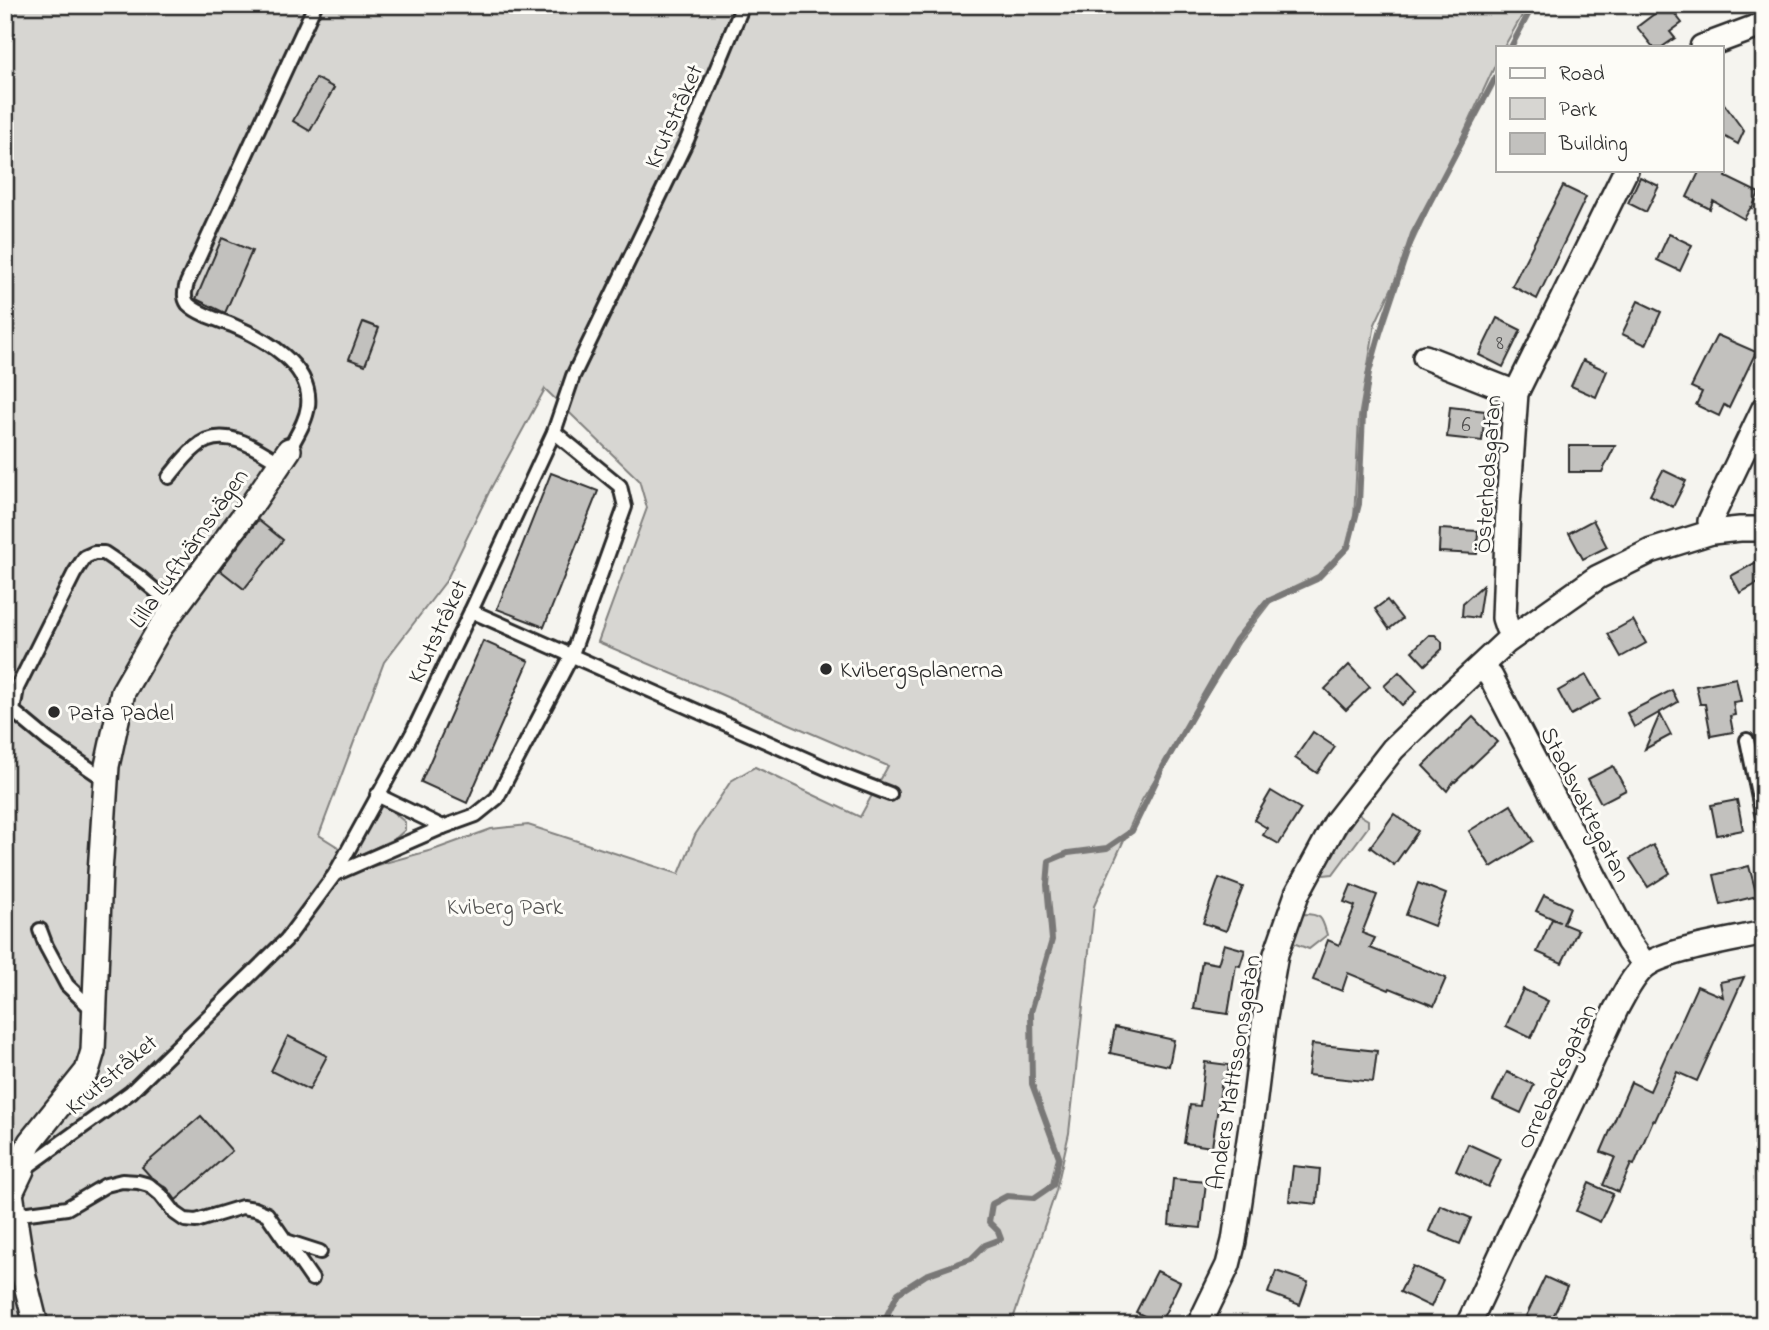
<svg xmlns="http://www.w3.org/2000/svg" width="1769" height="1330" font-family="'Indie Flower',sans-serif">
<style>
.green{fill:#d7d6d2;stroke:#81807e;stroke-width:2;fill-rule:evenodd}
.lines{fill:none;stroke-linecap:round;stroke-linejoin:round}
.stream{stroke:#797877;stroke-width:6}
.building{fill:#c2c1be;stroke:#2b2b2b;stroke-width:2}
.service-casing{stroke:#2b2b2b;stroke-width:18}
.minor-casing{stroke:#2b2b2b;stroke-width:28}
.service{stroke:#fdfcf7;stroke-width:12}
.minor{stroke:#fdfcf7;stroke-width:23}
.poi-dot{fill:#2b2b2b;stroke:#fdfcf7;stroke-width:2.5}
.labels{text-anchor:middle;stroke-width:6;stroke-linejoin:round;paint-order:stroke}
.number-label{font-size:21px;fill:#515050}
.street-label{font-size:24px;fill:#2b2b2b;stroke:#fdfcf7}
.poi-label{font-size:24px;fill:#2b2b2b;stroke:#fdfcf7;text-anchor:start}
.park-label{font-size:24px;fill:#565655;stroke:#fdfcf7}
</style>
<rect width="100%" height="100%" fill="#f5f4ef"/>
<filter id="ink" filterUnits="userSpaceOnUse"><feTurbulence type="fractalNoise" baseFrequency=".0143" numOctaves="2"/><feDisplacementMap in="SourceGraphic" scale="14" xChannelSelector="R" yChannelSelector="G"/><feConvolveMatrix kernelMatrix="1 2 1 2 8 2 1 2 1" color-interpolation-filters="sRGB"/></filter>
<g filter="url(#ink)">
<g class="green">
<path d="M5 5H1528L1504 47H1498V59L1375 324 1359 417 1354 520 1348 544 1318 575 1276 595 1239 643 1142 800 1094 906 1069 1133 1056 1191 1011 1325H5ZM545 389 639 480 647 508 598 642 888 766 860 817 755 767 731 781 695 835 679 874 528 825 491 829 436 849 370 867 319 835 384 662 446 581 491 488Z"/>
<polygon points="379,801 405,822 405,830 396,838 356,857 353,850"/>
<polygon points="1358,814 1368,820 1368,827 1333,874 1324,875 1322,873 1322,868"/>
<path d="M1303 914C1322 914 1322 918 1327 935L1309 949 1293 943Z"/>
</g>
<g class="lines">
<g class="stream">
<polyline points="1511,47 1533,5"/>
<polyline points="902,1325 887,1315 898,1293 926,1275 971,1259 985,1245 1001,1239 998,1231 989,1222 992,1204 1007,1196 1034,1198 1053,1185 1059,1157 1032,1084 1031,1012 1052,940 1047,885 1049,861 1068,853 1107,848 1132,831 1163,767 1236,640 1266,602 1317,579 1348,547 1359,504 1363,414 1369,372 1380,333 1413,234 1498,73"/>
</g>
</g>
<g class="building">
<polygon points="1666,5 1668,5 1682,23 1670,32 1675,38 1662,47 1653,47 1637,27"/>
<polygon points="316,78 334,88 310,131 293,121"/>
<polygon points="1722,101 1744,131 1738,144 1722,135"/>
<polygon points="1700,170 1718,170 1727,174 1726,177 1759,193 1752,208 1751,207 1744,219 1713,201 1710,209 1687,197"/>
<polygon points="1640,177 1659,186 1646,212 1628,203"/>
<polygon points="1563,186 1586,197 1537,299 1512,286"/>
<polygon points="1669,234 1692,245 1680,271 1657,260"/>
<polygon points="222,238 252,251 225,313 196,299"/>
<polygon points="1638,301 1661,312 1646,345 1622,334"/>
<polygon points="1497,318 1521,330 1503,367 1479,355"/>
<polygon points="363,322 379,328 365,365 349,359"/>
<polygon points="1717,335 1756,352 1729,408 1724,405 1719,416 1696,405 1702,392 1691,387"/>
<polygon points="1583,360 1607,371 1596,397 1571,386"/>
<polygon points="1450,407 1485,411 1482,441 1447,437"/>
<polygon points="1569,446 1615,446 1602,472 1569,472"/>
<polygon points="1663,470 1686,481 1673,507 1650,495"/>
<polygon points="551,473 598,491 544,627 497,609"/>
<polygon points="258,520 283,540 244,589 220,570"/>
<polygon points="1593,520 1607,547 1583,559 1569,533"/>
<polygon points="1440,529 1478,531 1477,554 1439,552"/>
<polygon points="1764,558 1764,580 1740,593 1731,576"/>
<polygon points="1483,585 1478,618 1462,616 1463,603"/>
<polygon points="1387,600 1402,619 1389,629 1375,609"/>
<polygon points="1633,620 1646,643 1621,657 1608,634"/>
<polygon points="1429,635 1435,635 1442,642 1442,649 1425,665 1412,651"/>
<polygon points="483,641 529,661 467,803 421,782"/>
<polygon points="1349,665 1370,687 1346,710 1325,689"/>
<polygon points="1399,672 1417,691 1402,705 1384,686"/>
<polygon points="1586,675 1600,699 1571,715 1558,691"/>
<polygon points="1736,678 1741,701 1733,702 1735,715 1730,716 1733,732 1711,736 1705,704 1700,704 1696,686"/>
<polygon points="1672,690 1678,702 1634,727 1627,713"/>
<polygon points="1660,714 1671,735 1645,749"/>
<polygon points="1473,717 1497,742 1455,782 1454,781 1447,791 1423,766"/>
<polygon points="1313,732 1335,747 1317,773 1295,758"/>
<polygon points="1613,766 1626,790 1601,803 1588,779"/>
<polygon points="1271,791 1301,809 1279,844 1263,835 1267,828 1254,820"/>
<polygon points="1737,800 1743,830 1717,835 1711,805"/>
<polygon points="1511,805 1533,841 1491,867 1469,831"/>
<polygon points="1394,814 1418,831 1394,865 1370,847"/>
<polygon points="1653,845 1670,873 1648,887 1630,859"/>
<polygon points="1749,866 1757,896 1721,905 1714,875"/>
<polygon points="1219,878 1243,887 1226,931 1203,923"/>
<polygon points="1418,883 1446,894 1434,926 1406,915"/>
<polygon points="1351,885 1377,895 1362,933 1375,938 1370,948 1446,978 1434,1006 1390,988 1389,990 1348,973 1342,991 1313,980 1328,940 1339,945 1355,906 1344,902"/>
<polygon points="1544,895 1570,907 1563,924 1578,930 1562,963 1537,952 1552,919 1560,922 1536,911"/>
<polygon points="1224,944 1245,950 1240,966 1236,965 1228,1014 1194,1009 1202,961 1218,964"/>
<polygon points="1744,977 1697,1081 1677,1072 1655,1121 1653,1120 1634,1165 1631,1164 1619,1192 1603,1185 1615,1157 1601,1152 1631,1082 1650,1091 1697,986 1723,997 1720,982"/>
<polygon points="1523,989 1548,1001 1531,1038 1506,1026"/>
<polygon points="1115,1027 1174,1040 1169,1066 1110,1053"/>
<polygon points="288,1036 327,1056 309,1090 271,1071"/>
<polygon points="1312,1044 1377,1051 1373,1082 1308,1075"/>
<polygon points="1205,1062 1229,1065 1227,1080 1222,1080 1212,1147 1184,1143 1190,1105 1200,1106"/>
<polygon points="1507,1072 1534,1085 1521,1113 1493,1100"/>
<polygon points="201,1116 232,1151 176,1200 167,1188 150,1176 142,1167"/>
<polygon points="1468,1144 1501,1159 1488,1187 1456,1171"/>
<polygon points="1293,1166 1320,1169 1317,1204 1289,1201"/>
<polygon points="1173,1179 1206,1182 1201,1228 1169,1225"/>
<polygon points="1589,1183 1613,1194 1600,1222 1576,1211"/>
<polygon points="1440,1205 1471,1218 1460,1244 1429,1231"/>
<polygon points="1413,1266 1443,1280 1431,1307 1400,1292"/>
<polygon points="1157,1271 1180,1282 1160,1324 1136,1312"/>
<polygon points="1276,1271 1308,1282 1300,1305 1268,1293"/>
<polygon points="1545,1277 1567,1287 1549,1325 1544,1325 1526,1316"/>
</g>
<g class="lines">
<g class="service-casing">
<g id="service">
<path d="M289 450C296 436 306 422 308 406 313 365 263 338 232 325 219 320 198 314 188 304 183 297 185 291 187 283L315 5"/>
<path d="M169 477C177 467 185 456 195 448 221 424 256 447 280 463"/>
<polyline points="471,611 846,777 890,794"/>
<polyline points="1747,740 1764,823"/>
<polyline points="106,780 49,741 13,711 17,688 74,574 85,557 94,553 104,553 138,576 175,607"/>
<polyline points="377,795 443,827 476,815 497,798 571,657 625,507 620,486 554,432"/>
<polyline points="335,874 443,827"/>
<polyline points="40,930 46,946 67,985 95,1012"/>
<polyline points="23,1170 131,1092 286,940 335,874 412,734 471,611 554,432 573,376 687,140 743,5"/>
<polyline points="13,1215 67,1208 106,1185 122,1181 138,1182 149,1185 161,1195 175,1213 185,1220 196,1221 242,1207 255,1209 267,1214 312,1279"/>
<polyline points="286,1241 320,1252"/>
</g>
</g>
<g class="minor-casing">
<g id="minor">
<polyline points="1702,47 1764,24"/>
<polyline points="1425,357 1516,393"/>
<polyline points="1712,532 1710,521 1764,408"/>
<polyline points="1515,635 1507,627 1504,618 1508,506 1516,393 1626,170"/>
<polyline points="1481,666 1491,677 1628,941 1645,965"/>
<polyline points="11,1193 22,1170 26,1151 30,1142 87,1071 93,1051 100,873 107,766 123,692 160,628 253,503 289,450"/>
<polyline points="11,1193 24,1277 36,1325"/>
<polyline points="1199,1325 1228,1265 1234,1241 1254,1106 1265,1017 1276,954 1297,894 1336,822 1393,749 1445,699 1506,642 1598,577 1651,551 1712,532 1740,529 1764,529"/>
<path d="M1468 1325 1616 1009C1624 995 1631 979 1643 968 1662 950 1735 940 1764 933"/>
</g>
</g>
<use href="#service" class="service"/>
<use href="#minor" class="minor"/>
</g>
</g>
<g class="poi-dot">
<circle cx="826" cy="669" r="7"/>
<circle cx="54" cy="712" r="7"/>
</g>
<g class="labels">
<g class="number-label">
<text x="1500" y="349">8</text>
<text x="1466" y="431">6</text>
</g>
<g class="street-label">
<text transform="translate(673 116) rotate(-66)" y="8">Krutstråket</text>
<text transform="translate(1487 474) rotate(-86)" y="8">Österhedsgatan</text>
<text transform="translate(188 548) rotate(-55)" y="8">Lilla Luftvärnsvägen</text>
<text transform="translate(437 631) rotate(-65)" y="8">Krutstråket</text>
<text transform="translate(1586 804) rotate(63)" y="8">Stadsvaktegatan</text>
<text transform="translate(1233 1072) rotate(-81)" y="8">Anders Mattssonsgatan</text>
<text transform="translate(111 1074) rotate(-40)" y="8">Krutstråket</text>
<text transform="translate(1556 1076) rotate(-65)" y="8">Orrebacksgatan</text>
</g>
<g class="poi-label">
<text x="840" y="677">Kvibergsplanerna</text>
<text x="68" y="720">Pata Padel</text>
</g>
<g class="park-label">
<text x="505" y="914">Kviberg Park</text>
</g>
</g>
<rect width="1769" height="1330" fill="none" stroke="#fdfcf7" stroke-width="28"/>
<rect x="14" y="14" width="1741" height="1302" fill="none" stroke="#2b2b2b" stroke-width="2.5" filter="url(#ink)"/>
<rect x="1496" y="46" width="228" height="126" fill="#fdfcf7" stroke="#a9a8a5" stroke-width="2"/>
<rect x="1510" y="68" width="35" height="10" fill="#fdfcf7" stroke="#a9a8a5" stroke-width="2"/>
<text x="1559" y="80" font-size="21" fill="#2b2b2b">Road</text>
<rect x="1510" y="98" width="35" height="21" fill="#d7d6d2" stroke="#a9a8a5" stroke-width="2"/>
<text x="1559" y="116" font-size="21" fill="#2b2b2b">Park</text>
<rect x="1510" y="133" width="35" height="21" fill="#c2c1be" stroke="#a9a8a5" stroke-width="2"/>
<text x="1559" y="150" font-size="21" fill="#2b2b2b">Building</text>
</svg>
